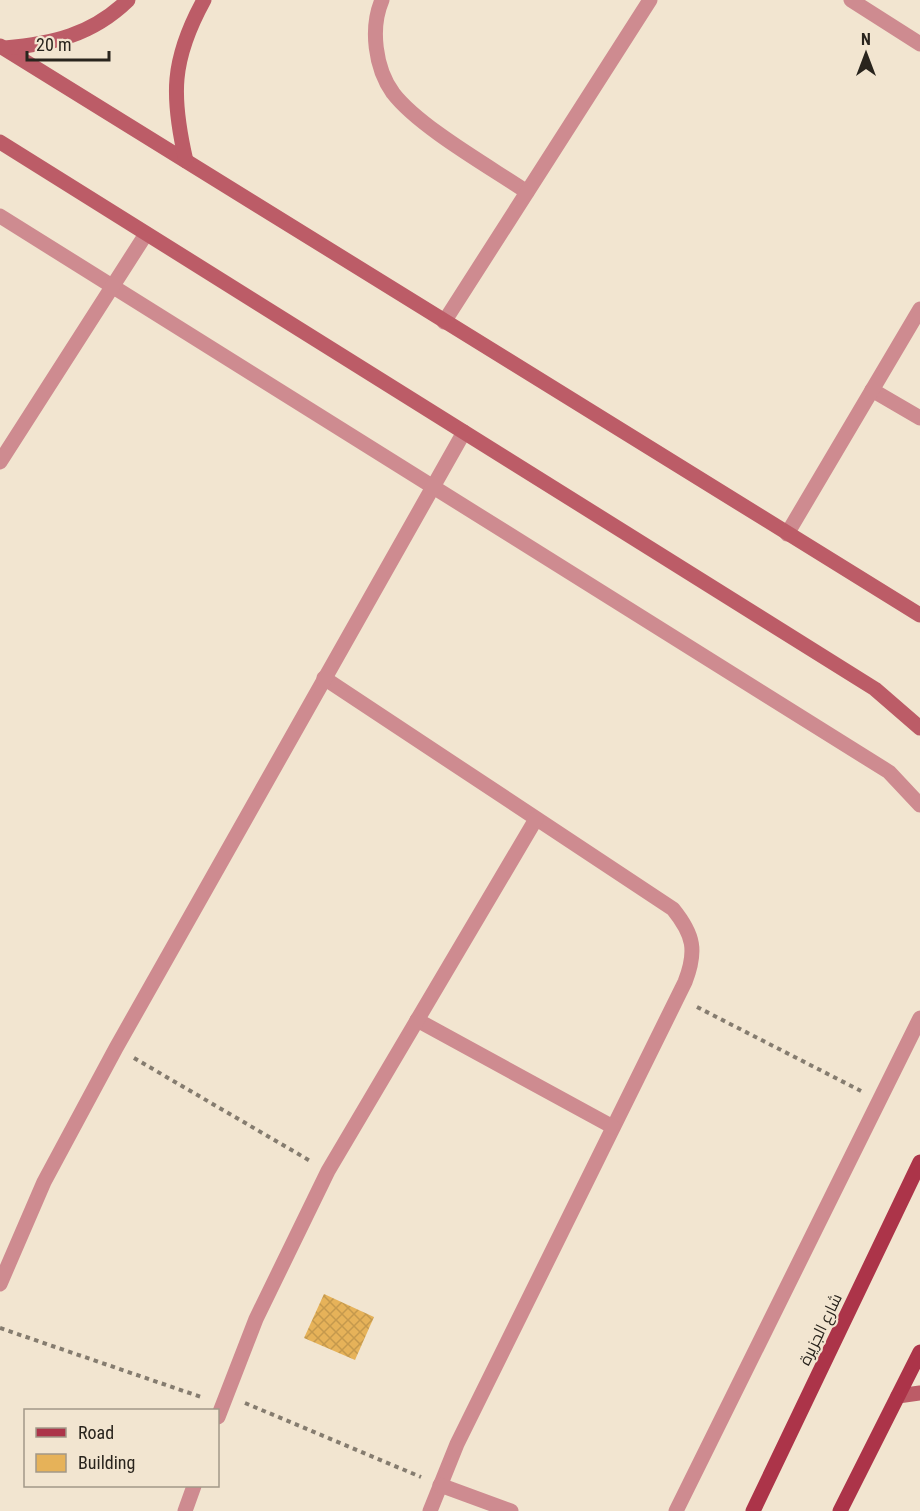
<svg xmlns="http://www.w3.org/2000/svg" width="920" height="1511" font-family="'Roboto Condensed',Cairo,sans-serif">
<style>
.building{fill:url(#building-cross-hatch)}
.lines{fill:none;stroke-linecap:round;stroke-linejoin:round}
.path{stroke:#857c6f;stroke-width:4;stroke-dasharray:4.5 4.5;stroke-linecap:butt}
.street{stroke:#ce8b90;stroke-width:15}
.secondary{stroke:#bc5c67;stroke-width:15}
.primary{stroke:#ac3449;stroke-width:15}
.labels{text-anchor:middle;stroke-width:4.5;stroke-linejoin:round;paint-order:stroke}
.street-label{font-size:16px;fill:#29241d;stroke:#f2e5d0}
</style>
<defs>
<pattern id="building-cross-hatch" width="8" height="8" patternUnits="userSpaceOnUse" patternTransform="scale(1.5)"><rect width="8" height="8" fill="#e6b259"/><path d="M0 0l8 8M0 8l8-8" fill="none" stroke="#c5994d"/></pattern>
</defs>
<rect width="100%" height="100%" fill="#f2e5d0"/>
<polygon class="building" points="324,1294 374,1317 355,1360 304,1338"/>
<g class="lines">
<g class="path">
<polyline points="697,1007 861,1091"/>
<polyline points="134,1058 312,1162"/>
<polyline points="0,1328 204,1398"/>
<polyline points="245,1403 421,1477"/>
</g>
<g class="street">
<path d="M382 0C370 28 375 68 393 93 419 127 490 167 527 192"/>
<polyline points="851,0 920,44"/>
<polyline points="0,216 889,772 920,805"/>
<polyline points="444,322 650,0"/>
<polyline points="872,390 920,418"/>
<polyline points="0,462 146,234"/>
<polyline points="787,534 920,309"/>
<path d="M324 678 673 909C694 935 697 951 685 982L457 1444 430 1511"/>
<polyline points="417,1020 613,1127"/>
<polyline points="0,1284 44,1182 116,1048 464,432"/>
<polyline points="218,1417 256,1319 328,1171 536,819"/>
<polyline points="440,1485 511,1511"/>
<polyline points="185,1511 194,1486"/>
<polyline points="676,1511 920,1018"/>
</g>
<g class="secondary">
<polyline points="0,46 920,615"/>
<path d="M5 48C52 44 92 35 128 0"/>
<polyline points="0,142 875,689 920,728"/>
<path d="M186 161C171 96 171 60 204 0"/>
<polyline points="898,1396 920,1393"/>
</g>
<g class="primary">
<polyline points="753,1511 920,1162"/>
<polyline points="840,1511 920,1352"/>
</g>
</g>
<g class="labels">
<g class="street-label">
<text transform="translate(820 1329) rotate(-64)" y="6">شارع الجزيرة</text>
</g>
</g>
<rect x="24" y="1409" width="195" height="78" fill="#f2e5d0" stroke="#a29888" stroke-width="1.5"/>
<rect x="36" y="1428" width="30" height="9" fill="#ac3449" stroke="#a29888" stroke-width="1.5"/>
<text x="78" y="1439" font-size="18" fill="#29241d">Road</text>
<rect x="36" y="1454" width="30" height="18" fill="#e6b259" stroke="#a29888" stroke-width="1.5"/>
<text x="78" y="1469" font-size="18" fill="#29241d">Building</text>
<g transform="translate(866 54)" stroke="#f2e5d0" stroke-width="4.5" paint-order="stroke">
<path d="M0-4.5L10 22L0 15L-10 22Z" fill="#29241d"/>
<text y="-9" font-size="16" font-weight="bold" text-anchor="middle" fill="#29241d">N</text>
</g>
<path d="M27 51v9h82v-9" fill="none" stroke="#29241d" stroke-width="3"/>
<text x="36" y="51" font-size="18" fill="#29241d" stroke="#f2e5d0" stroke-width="4.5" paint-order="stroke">20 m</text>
</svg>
